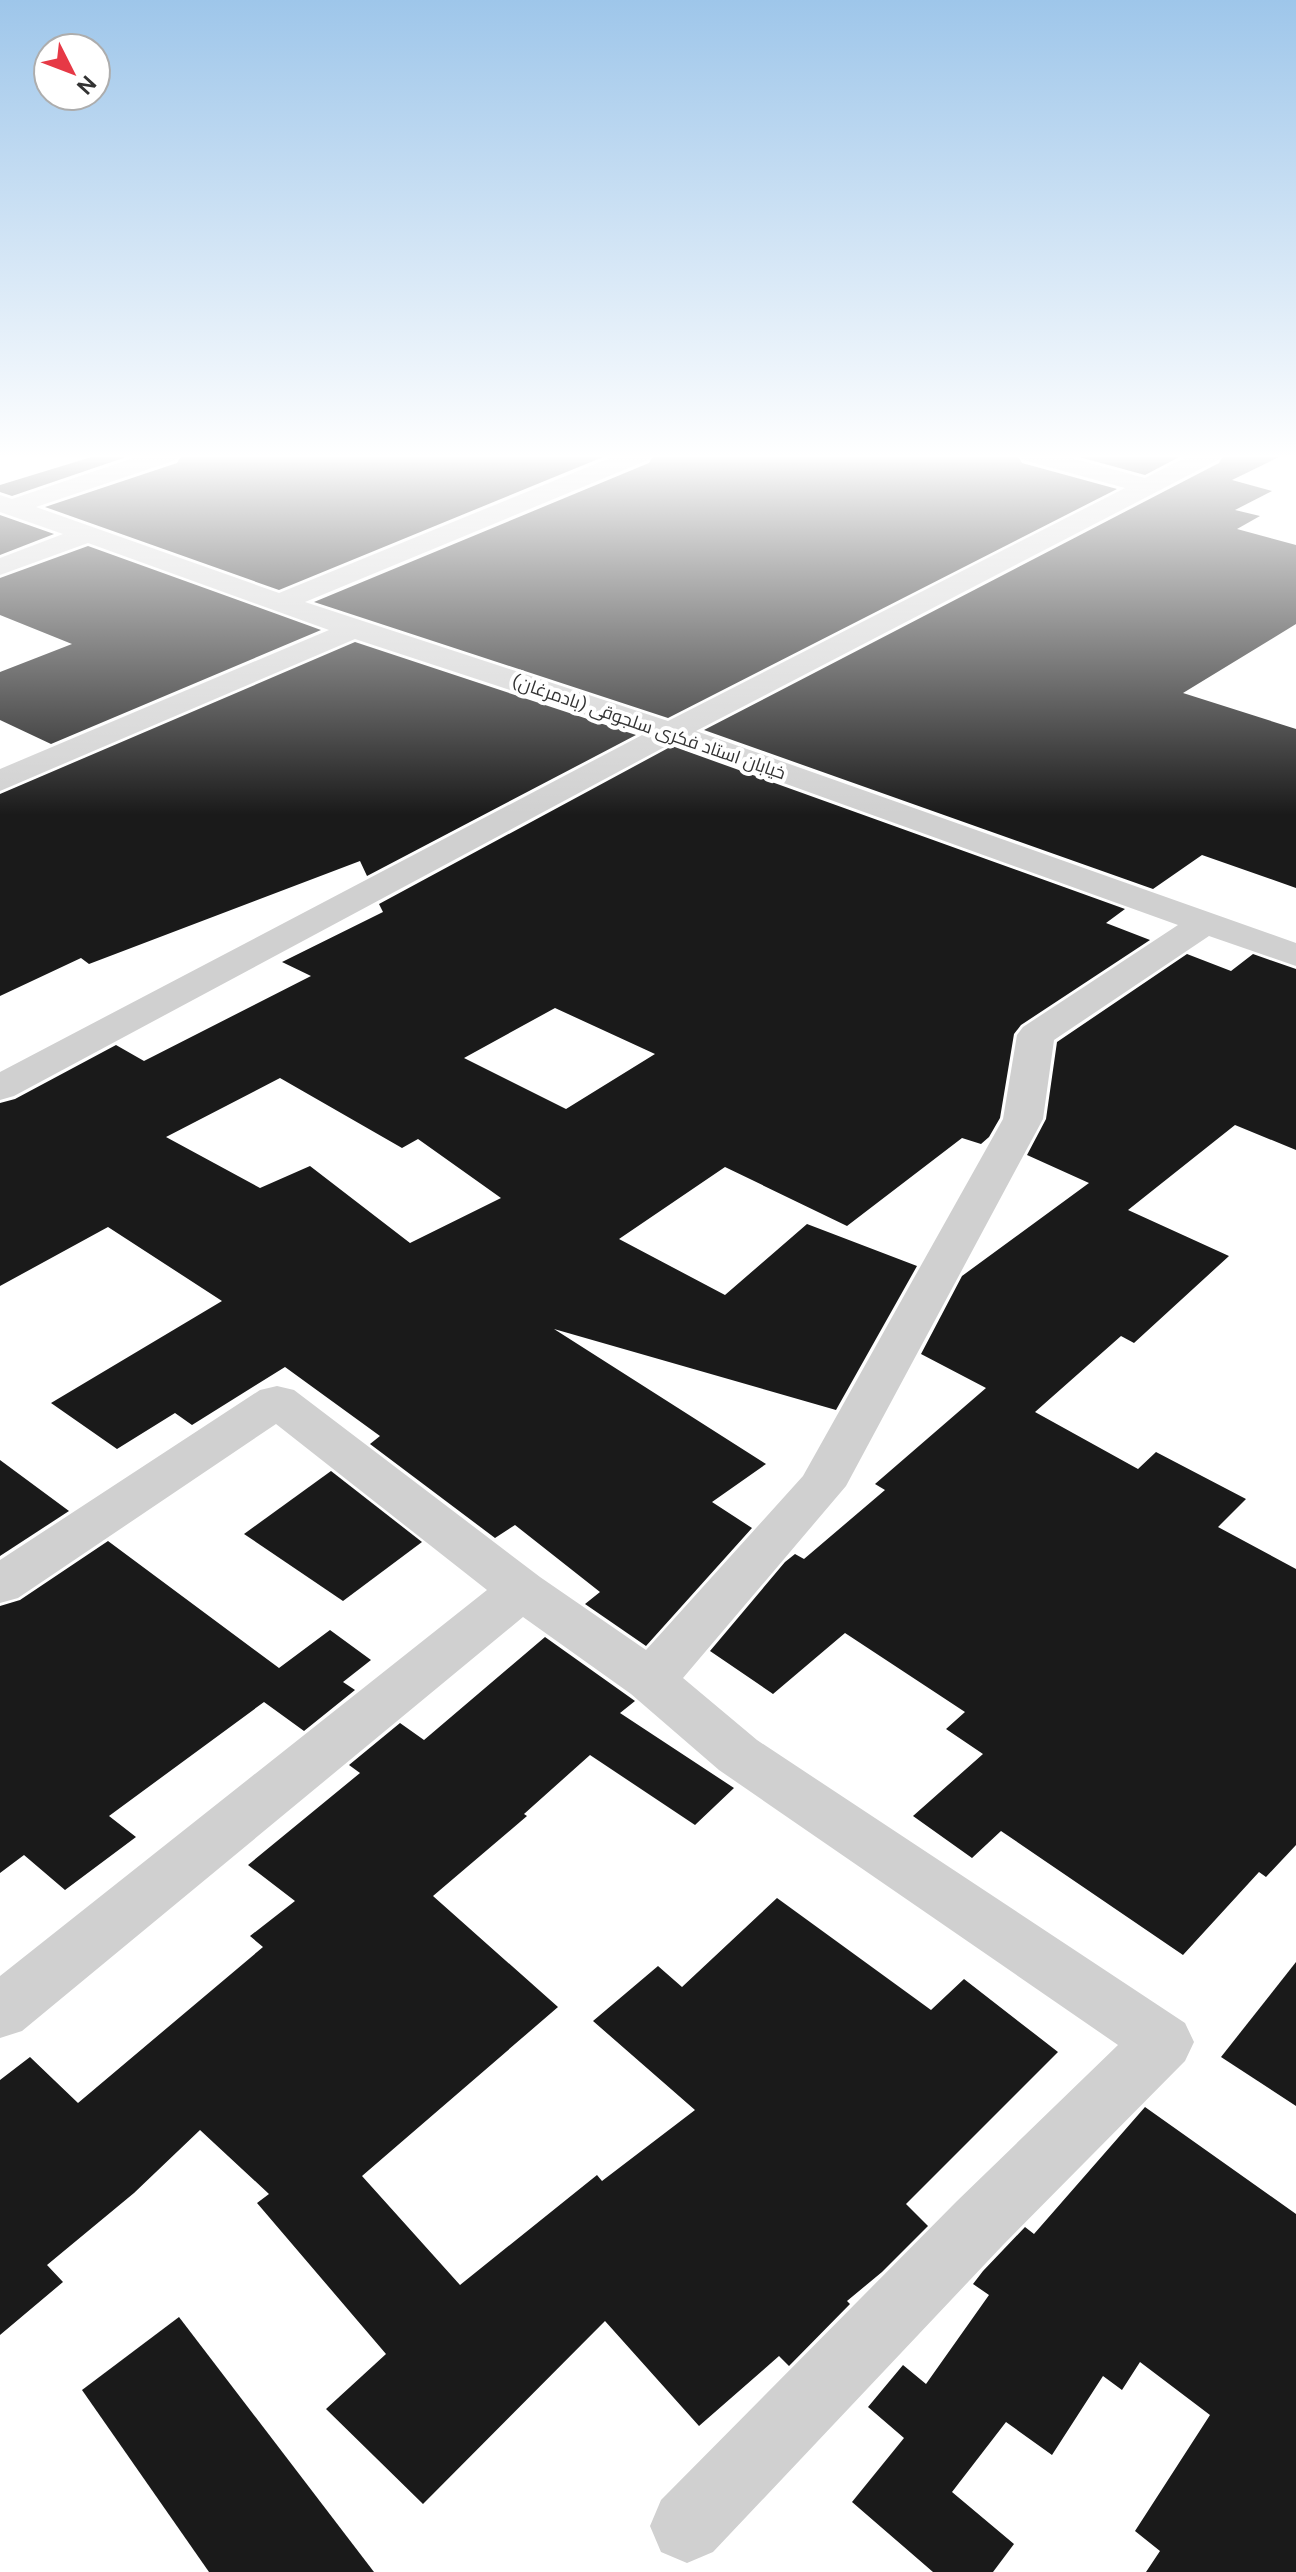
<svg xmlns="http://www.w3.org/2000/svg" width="1296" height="2572" font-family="'DM Sans',Cairo,sans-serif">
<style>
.building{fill:#1a1a1a;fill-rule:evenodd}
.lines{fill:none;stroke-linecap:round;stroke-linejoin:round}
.minor{fill:#d0d0d0;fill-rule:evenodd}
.labels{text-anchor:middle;stroke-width:8;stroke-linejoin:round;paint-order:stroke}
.far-street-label{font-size:18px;fill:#333;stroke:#fff}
</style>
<rect width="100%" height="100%" fill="#fff"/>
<g class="building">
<polygon points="98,455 132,455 12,496 0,492 0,485"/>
<polygon points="182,455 608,455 279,590 45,507 177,463"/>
<polygon points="654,455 1017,455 1022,463 1117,489 668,718 314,602 649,463"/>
<polygon points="1072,455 1183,455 1145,475"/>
<polygon points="1224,455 1283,455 1232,480 1272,491 1235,510 1260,516 1237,529 1296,545 1296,624 1183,693 1296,729 1296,888 1202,855 1153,889 704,730 1219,463"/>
<polygon points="0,515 54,534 0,555"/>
<polygon points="88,546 321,630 51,744 0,720 0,672 72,644 0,615 0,578"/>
<polygon points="355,642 636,735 367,876 360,861 89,964 81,958 0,996 0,794"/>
<path d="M672 746 1125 909 1106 923 1150 940 1021 1025 1014 1034 1000 1118 989 1137 981 1144 962 1138 847 1226 725 1167 619 1239 725 1295 807 1224 917 1266 836 1410 554 1329 766 1464 712 1502 752 1528 646 1646 585 1604 600 1592 515 1525 495 1538 370 1444 380 1436 285 1367 192 1425 175 1413 117 1449 51 1403 222 1301 108 1227 0 1286V1103L15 1099 116 1045 144 1061 311 976 282 962 383 912 379 904ZM555 1008 655 1054 566 1109 464 1058ZM280 1078 402 1148 418 1139 501 1198 410 1243 310 1166 260 1188 166 1137Z"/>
<polygon points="1187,954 1231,971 1253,954 1296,969 1296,1150 1235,1125 1128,1210 1229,1256 1134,1343 1121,1336 1035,1412 1138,1469 1156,1452 1246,1499 1218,1527 1296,1569 1296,1845 1266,1877 1259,1872 1183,1955 1001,1831 972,1858 913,1816 983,1754 946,1729 965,1712 845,1633 773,1694 710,1651 785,1562 795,1554 804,1559 885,1490 875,1484 986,1388 921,1354 962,1276 1089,1183 1027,1155 1046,1119 1057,1042"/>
<polygon points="0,1460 69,1511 0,1556"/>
<polygon points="331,1471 422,1542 343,1601 244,1534"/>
<polygon points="108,1541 279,1668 330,1630 371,1660 343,1682 355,1690 304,1731 264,1702 109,1816 136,1837 65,1890 24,1855 0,1873 0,1606 20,1600"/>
<polygon points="545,1637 635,1701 620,1713 734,1788 695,1825 590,1755 524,1814 527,1816 433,1896 558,2007 362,2176 460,2285 597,2175 602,2181 695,2110 593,2021 658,1966 682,1987 777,1898 931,2010 964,1979 1058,2052 906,2204 928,2226 882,2272 847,2301 850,2304 789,2366 779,2356 699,2426 605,2321 423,2504 326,2409 386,2354 257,2203 269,2194 200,2130 134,2193 47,2265 63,2282 0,2335 0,2080 30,2057 78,2103 263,1947 250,1936 295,1901 248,1865 360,1773 349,1765 400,1723 424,1740"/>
<polygon points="1296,1962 1296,2106 1221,2057"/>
<polygon points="1145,2107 1296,2214 1296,2572 1146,2572 1160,2551 1135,2531 1210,2415 1140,2362 1122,2390 1103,2376 1052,2455 1006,2422 952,2492 1014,2544 993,2572 933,2572 852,2502 904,2438 868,2407 903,2365 926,2384 989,2295 973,2284 983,2271 1025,2227 1034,2234"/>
<polygon points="179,2317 374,2572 209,2572 82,2390"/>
</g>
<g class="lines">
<polygon class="minor" points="142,455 179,455 176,460 36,507 279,593 617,455 651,455 648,460 305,602 668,721 1125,488 1023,460 1020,455 1060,455 1145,478 1190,455 1221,455 1218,460 696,731 1296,943 1296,966 1209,936 1054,1040 1043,1119 846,1486 683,1678 757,1740 1185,2023 1194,2042 1185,2061 1003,2245 713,2552 687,2563 661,2552 650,2526 661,2500 957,2201 1118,2045 719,1770 631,1694 523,1617 22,2031 0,2038 0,1976 487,1590 276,1424 18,1598 0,1603 0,1560 260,1390 277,1386 294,1390 540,1577 646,1650 803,1476 1003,1119 1017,1035 1023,1027 1178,925 672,743 14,1096 0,1100 0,1072 644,734 355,639 0,791 0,769 329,630 88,543 0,575 0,558 63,534 0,512 0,495 12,499"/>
</g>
<linearGradient id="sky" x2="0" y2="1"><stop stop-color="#9ec6ea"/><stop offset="0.56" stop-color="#fff"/><stop offset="1" stop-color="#fff" stop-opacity="0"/></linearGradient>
<rect width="1296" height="815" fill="url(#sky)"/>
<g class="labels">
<g class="far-street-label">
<text transform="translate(649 727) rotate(19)" y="6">خیابان استاد فکری سلجوقی (بادمرغان)</text>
</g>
</g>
<g transform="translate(72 72) rotate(132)"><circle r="38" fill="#ffffff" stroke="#adadad" stroke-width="2"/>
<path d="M0-6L14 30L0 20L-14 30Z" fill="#e63946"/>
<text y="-12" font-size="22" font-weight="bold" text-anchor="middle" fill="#333333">N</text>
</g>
</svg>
